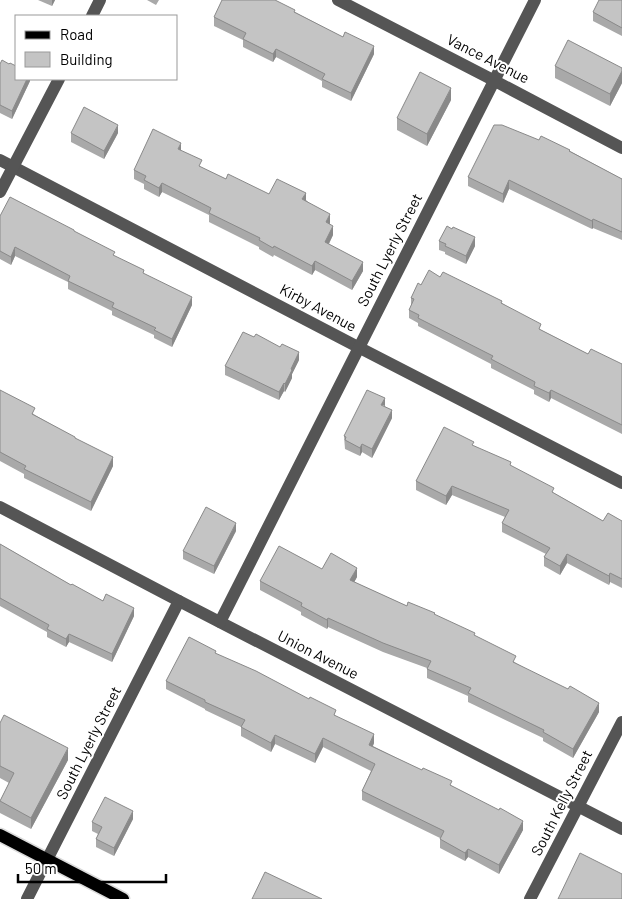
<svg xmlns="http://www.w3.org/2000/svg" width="622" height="899" font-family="Barlow,sans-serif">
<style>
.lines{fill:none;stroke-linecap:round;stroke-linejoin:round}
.major-casing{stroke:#dbdbdb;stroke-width:15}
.minor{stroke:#555;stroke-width:12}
.major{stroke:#000;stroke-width:12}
.wall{fill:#a9a9a9}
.shaded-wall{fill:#898989}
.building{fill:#c4c4c4;stroke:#898989}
.labels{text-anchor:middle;stroke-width:4;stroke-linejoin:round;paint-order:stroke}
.street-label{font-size:15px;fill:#000;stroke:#fff}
</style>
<rect width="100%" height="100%" fill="#fff"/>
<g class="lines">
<g class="major-casing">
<polyline id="major" points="0,835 123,899"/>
</g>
<g class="minor">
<polyline points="338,0 495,81 622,148"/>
<polyline points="92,16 100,0"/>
<polyline points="0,160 358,347 622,483"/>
<polyline points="0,192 59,79"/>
<polyline points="0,507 179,601 622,829"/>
<polyline points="220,622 535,0"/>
<polyline points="27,899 179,601"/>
<polyline points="530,899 622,722"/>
</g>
<use href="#major" class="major"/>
</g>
<g class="wall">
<polygon points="38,0 55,0 52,6"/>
<polygon points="147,0 159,0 156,5"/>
<polygon points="622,0 622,36 593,21 593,12"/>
<polygon points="295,12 374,54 351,101 322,87 322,81 276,57 273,62 243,47 243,40 214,26 214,17"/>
<polygon points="0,64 30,79 30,81 12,119 0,113"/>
<polygon points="555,66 622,68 622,83 610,106 555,78"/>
<polygon points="451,100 427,146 397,130 397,118"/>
<polygon points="71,133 118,133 104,159 71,142"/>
<polygon points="181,151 202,168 226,179 269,194 306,200 330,223 330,224 333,235 329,244 363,271 352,290 315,270 312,275 274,255 273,257 259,249 259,247 209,222 209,215 162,192 159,197 144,189 144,184 134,179 134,170"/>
<polygon points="570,151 622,179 622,240 593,228 592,229 509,189 503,203 468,186 468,177"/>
<polygon points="0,216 74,232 144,274 192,305 172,347 154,338 154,335 112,315 112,311 68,289 68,282 15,256 11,265 0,259"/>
<polygon points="452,229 475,246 466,264 445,254 445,252 439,250 439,241"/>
<polygon points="440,277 502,303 541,330 588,354 622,364 622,434 551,398 549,402 534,394 534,390 491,368 491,364 418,326 418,323 409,318 409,310 411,306 411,298 421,285"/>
<polygon points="299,360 292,374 292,378 285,392 284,391 279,400 225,375 225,366"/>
<polygon points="0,385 0,390 35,415 75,438 113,466 91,511 24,478 24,474 0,461"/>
<polygon points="385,406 392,418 372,458 362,452 360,456 345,449 344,436"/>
<polygon points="474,446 511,466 554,493 603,521 622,521 622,588 610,582 609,585 567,563 560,575 544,566 544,557 546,554 502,532 502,523 505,517 452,495 446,505 416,490 416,481"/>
<polygon points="236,531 214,574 183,559 183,551"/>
<polygon points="0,544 71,585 134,616 112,662 69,642 66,647 47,637 47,632 0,606"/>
<polygon points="322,569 357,577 354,582 407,606 435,615 475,636 516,663 599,712 573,758 543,741 543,738 468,702 468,696 427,678 427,668 383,652 328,627 327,629 301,615 301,612 260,590 260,581"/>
<polygon points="216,654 336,716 374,743 373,746 452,786 523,830 499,874 468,857 465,861 440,848 440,838 362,800 362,791 371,771 323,747 315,763 275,744 271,752 241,736 241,727 205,710 205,709 166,689 166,681"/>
<polygon points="0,723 68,760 31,829 0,813 0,801 9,783 0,778"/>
<polygon points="133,819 114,856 96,847 96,839 98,834 92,831 92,822"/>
</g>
<g class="shaded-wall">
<polygon points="52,0 55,0 52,6"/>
<polygon points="374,46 374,54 351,101 351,93"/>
<polygon points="276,49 276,57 273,62 273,54"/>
<polygon points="622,71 622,83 610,106 610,94"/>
<polygon points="27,79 30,79 30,81 12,119 12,111"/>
<polygon points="451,88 451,100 427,146 427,134"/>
<polygon points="118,125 118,133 104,159 104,151"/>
<polygon points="181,143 181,152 178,149"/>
<polygon points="509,180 509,189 503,203 503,194"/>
<polygon points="162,183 162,192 159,197 159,188"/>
<polygon points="306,193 306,202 302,199"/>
<polygon points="330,214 330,223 326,231 326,222"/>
<polygon points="593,219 593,228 592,229 592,221"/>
<polygon points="333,226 333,235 325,251 325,242"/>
<polygon points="475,237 475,246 466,264 466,256"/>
<polygon points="15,247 15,256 11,265 11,257"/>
<polygon points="315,261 315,270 312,275 312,266"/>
<polygon points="363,262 363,271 352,290 352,281"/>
<polygon points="192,297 192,305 172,347 172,339"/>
<polygon points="299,352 299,360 292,374 292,378 285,392 285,384 291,369"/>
<polygon points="284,383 284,391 279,400 279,392"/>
<polygon points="551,390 551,398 549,402 549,393"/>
<polygon points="385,398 385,406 381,405"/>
<polygon points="392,410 392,418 372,458 372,449"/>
<polygon points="362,444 362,452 360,456 360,448"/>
<polygon points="113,457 113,466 91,511 91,502"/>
<polygon points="452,486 452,495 446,505 446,496"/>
<polygon points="236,523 236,531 214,574 214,566"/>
<polygon points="567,554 567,563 560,575 560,566"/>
<polygon points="357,568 357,577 350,590 350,580"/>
<polygon points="610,573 610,582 609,585 609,576"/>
<polygon points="134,608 134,616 112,662 112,654"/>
<polygon points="328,618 328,627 327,629 327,620"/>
<polygon points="69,634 69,642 66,647 66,639"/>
<polygon points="599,703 599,712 573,758 573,749"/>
<polygon points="374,734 374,743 369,754 369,745"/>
<polygon points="275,735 275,744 271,752 271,743"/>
<polygon points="323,738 323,747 315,763 315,754"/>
<polygon points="68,748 68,760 31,829 31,818"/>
<polygon points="133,811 133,819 114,856 114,848"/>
<polygon points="523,821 523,830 499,874 499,865"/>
<polygon points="468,849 468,857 465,861 465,853"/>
</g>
<g class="building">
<polygon points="222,0 275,0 295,10 294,12 343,37 345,32 374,46 351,93 322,79 325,74 276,49 273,54 243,39 246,33 214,17"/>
<polygon points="599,0 622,0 622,28 593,12"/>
<polygon points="568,40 622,68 622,71 610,94 555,66"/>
<polygon points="2,60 9,64 10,63 16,66 16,79 27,79 12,111 0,105 0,64"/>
<polygon points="420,72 451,88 427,134 397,118"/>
<polygon points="84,107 118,125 104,151 71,133"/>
<polygon points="494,125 502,125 539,140 541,136 570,150 569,151 622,179 622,232 593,219 592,221 509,180 503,194 468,177"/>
<polygon points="153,129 181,143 178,149 202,160 199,166 226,179 228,174 269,194 277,179 306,193 302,199 330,214 326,222 333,226 325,242 363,262 352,281 315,261 312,266 274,246 273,248 259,240 260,238 209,213 211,208 162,183 159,188 144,180 146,176 134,170"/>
<polygon points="10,197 74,230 74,231 115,252 113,255 144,270 143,273 192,297 172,339 154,330 156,328 112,307 114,303 68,281 70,276 15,247 11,257 0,251 0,216"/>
<polygon points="447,226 452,229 453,227 475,237 466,256 445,246 446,244 439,241"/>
<polygon points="429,270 440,277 443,272 502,301 501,303 541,324 539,329 588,354 591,349 622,364 622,425 551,390 549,393 534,386 535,382 491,359 493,356 418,318 419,315 409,310 414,299 411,298 418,283 421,285"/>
<polygon points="243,332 254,337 256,334 280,347 282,344 299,352 291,369 292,370 285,384 284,383 279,392 225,366"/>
<polygon points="0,390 35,408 32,414 75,437 75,438 113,457 91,502 24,469 26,466 0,452"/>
<polygon points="367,390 385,398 381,405 392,410 372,449 362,444 360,448 345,440 346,437 344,436"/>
<polygon points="444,427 474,442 472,445 511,462 510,465 554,488 552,492 603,521 608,513 622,521 622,579 610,573 609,576 567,554 560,566 544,557 550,548 502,523 509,510 452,486 446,496 416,481"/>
<polygon points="206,507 236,523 214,566 183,551"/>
<polygon points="0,544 71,585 72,584 103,601 106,594 134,608 112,654 69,634 66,639 47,629 49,625 0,598"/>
<polygon points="279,546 322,569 331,553 357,568 350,580 407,606 408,602 435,613 434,614 475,633 474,635 516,656 513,662 568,689 570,686 599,703 573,749 543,732 544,730 468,693 471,688 427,669 431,661 383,643 328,618 327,620 301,606 302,603 260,581"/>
<polygon points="189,637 216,651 215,653 256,671 309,699 310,697 336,710 334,715 374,734 369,745 422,770 423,768 452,781 450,785 499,810 500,808 523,821 499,865 468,849 465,853 440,839 444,831 362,791 375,764 323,738 315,754 275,735 271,743 241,727 245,720 205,702 205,700 166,681"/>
<polygon points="4,715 68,748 31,818 0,801 14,773 0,766 0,723"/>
<polygon points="105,797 133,811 114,848 96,839 102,827 92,822"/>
<polygon points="580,853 622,874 622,899 558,899"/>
<polygon points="265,872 322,899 252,899"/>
</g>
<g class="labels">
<g class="street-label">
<text transform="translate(488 59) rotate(27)" y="5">Vance Avenue</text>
<text transform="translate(390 250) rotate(-63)" y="5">South Lyerly Street</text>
<text transform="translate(318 308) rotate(28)" y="5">Kirby Avenue</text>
<text transform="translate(318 655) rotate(27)" y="5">Union Avenue</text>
<text transform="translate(89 743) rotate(-63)" y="5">South Lyerly Street</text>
<text transform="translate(562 803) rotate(-63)" y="5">South Kelly Street</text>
</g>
</g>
<rect x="15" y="15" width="162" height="65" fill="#ffffff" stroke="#999999"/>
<rect x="25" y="31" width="25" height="8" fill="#000000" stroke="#999999"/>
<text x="60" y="40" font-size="15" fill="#000000">Road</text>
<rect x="25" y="52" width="25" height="15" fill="#c4c4c4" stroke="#999999"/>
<text x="60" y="65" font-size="15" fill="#000000">Building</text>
<path d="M18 874v8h148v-8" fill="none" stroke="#000000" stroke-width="2.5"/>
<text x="25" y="874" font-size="15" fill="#000000" stroke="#ffffff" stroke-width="4" paint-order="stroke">50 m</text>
</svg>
